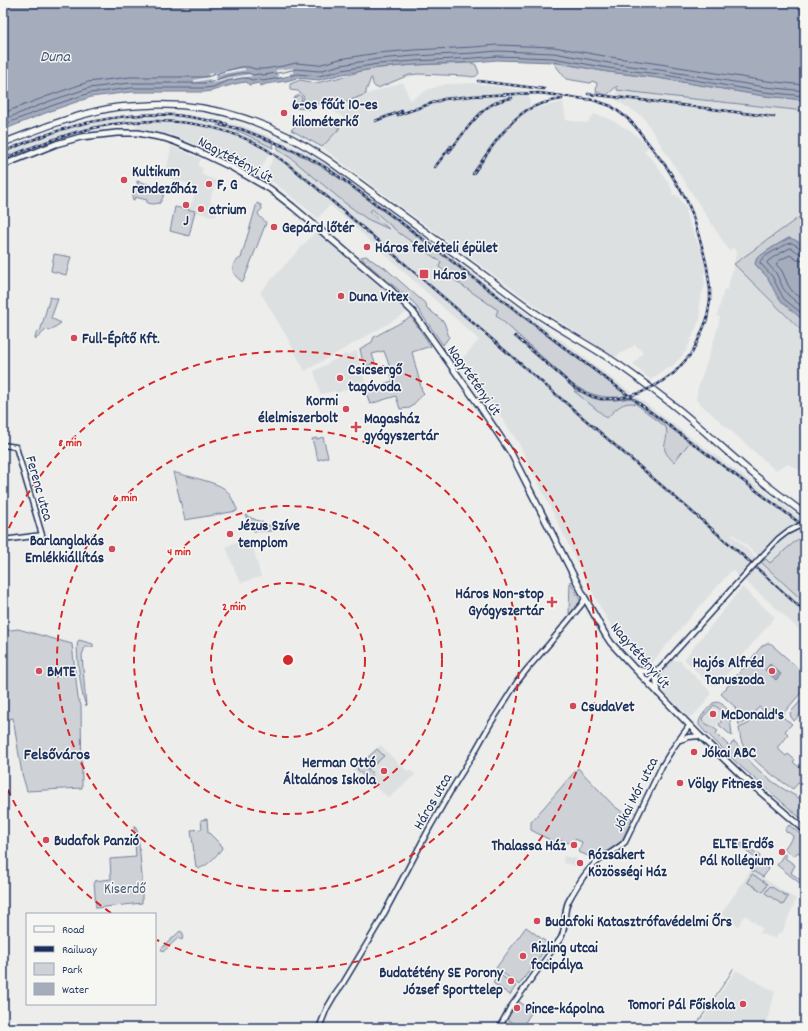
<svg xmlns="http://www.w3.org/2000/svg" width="808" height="1031" font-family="Dekko,sans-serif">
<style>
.built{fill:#dde0e1}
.green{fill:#ced2d7;stroke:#74809a}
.water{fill:#a5acbc;stroke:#6e7a96}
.pier{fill:#edeeec}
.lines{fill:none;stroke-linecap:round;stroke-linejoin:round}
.shore{stroke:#526184;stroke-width:1}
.stream{stroke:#6e7a96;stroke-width:1}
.tertiary-casing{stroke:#1b2f5e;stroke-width:7}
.secondary-casing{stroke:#1b2f5e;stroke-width:8}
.primary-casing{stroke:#1b2f5e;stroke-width:8}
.tertiary{stroke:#f6f6f2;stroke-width:4}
.secondary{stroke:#f6f6f2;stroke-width:5}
.primary{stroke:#f6f6f2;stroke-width:5.5}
.rail-casing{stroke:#1b2f5e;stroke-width:2.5}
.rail{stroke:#f6f6f2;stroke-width:1;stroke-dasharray:3;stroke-linecap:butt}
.tertiary-bridge-casing{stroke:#1b2f5e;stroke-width:7;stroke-linecap:butt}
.tertiary-bridge{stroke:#f6f6f2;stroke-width:4}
.ring{fill:none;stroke:#d62828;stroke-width:2;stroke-dasharray:7 5}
.poi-dot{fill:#d1495b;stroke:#f6f6f2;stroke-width:1.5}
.labels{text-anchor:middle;stroke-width:3;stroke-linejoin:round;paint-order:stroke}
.poi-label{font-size:15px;font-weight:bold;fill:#1b2f5e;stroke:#f6f6f2;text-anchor:start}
.street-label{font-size:15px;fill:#1b2f5e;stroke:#f6f6f2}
.park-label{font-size:15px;fill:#48587c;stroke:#f6f6f2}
.water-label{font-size:16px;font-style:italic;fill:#44547a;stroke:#f6f6f2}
.neighbourhood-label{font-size:16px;font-weight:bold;fill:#1b2f5e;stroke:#f6f6f2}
.centre{fill:#d62828;stroke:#f6f6f2;stroke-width:2}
.ring-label{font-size:12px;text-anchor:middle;font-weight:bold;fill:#d62828;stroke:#f6f6f2;stroke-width:3;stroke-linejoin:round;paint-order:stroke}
</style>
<rect width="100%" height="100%" fill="#edeeec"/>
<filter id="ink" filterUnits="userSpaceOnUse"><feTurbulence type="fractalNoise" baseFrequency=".025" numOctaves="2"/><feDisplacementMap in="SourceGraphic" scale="8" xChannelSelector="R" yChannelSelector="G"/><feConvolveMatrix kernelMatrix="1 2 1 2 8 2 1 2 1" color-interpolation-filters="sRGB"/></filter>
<g filter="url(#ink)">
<g class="built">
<polygon points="403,82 410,100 429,89 446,84 473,83 529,91 530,110 540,107 563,102 566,120 587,123 594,114 605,117 615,122 635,134 649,146 644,152 654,161 671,187 673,195 677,195 688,210 685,212 702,253 706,269 704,275 705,285 699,304 701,317 686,351 671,368 666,368 651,380 633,365 643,352 635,345 615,357 543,311 354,172 322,147 340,128 343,117 328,108 333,101 339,100 348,102 355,98"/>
<polygon points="617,90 675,97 805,111 805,213 734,264 805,334 805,474 794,467 787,464 775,470 696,400 697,391 716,334 720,317 717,316 724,289 727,290 734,264 736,252 733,248 729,251 659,142 643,117 616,100"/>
<polygon points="156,114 183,116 218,120 243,126 274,138 272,142 242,130 222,126 241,132 273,148 265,161 258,177 240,166 190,142 171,135 134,128 138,125 130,122 106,125 71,133 49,140 3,159 3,150 46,133 80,124 106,118 130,115"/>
<polygon points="280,140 303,151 327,164 343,176 672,423 805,521 805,533 770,564 767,559 763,560 733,534 732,535 805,603 805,635 768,601 732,570 693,614 649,666 633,649 618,636 604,614 582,573 563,533 518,442 461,360 479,340 330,205 318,218 272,181 271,183 268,181 269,180 265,176 269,166 278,150 291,158 339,198 367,219 388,228 370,212 372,209 399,233 441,262 439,267 457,282 499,310 618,398 624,396 625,399 618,401 600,400 592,398 578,391 575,391 607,418 615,409 621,406 631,402 636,404 666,427 667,431 664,448 665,452 668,457 674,462 690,442 560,346 429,245 340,179 324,168 302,156 278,145"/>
<polygon points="171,146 201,159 198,166 203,168 201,174 217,181 212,193 210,202 219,205 216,217 195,212 189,236 170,231 175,207 182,208 184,201 192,203 197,187 164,176 166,168 167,168"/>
<polygon points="317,230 360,267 387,288 409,311 376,331 305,371 285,334 260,292"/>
<polygon points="355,351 357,351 366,384 336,393 335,391 322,394 320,393 314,371 345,354 348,355"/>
<polygon points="249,540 249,543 252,543 261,577 241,583 236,574 226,547 233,543"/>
<polygon points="742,587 775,617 718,685 710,685 684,659"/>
<polygon points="675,660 680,661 709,690 710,692 710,696 703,705 694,715 689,717 660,688 658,679 659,674 670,662"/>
<polygon points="713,705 721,710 720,712 722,714 723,718 719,723 714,729 709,725 708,726 702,719"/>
<polygon points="381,745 397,762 408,771 409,770 413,772 415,775 389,798 352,769"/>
<polygon points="564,856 578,859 577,864 576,866 563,863"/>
<polygon points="751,870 796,899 782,933 779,932 776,939 759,933 763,929 745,915 738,926 721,914"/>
<polygon points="736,970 775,992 765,1028 706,1028 700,1023"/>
</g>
<g class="green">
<polygon points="553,62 608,72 658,78 764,96 805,100 805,111 675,97 617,90 617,86 607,95 596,92 597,83 592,81 590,83 566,79"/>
<path d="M472 63 476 65 479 73C476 78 472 77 467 76L418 74 409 75 378 88C372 87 373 82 372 78H371L366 91V94L351 100 348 102C338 99 317 101 309 109L294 108 293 101 295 97 299 95 302 97 301 103H302L304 97 298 91 290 90V84L300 80 316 83 346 76 361 71 379 68 414 65Z"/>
<polygon points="313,119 332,124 340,128 322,147 291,130 301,121"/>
<polygon points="217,125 242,130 272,142 273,148 241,132"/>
<path d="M278 145 302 156 324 168 340 179 429 245 560 346 625 394 624 396C605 400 588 394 572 384L496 315 498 310 457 282 439 267 441 262 399 233 372 209 370 212 389 229 367 219 345 203 291 158 278 150Z"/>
<polygon points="137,181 161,188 164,190 163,197 160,203 153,204 147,203 147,200 135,197 134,200 132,199 135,188 137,189 138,183 137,183"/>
<path d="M257 203 261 205 262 209 258 213C260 219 264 219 266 223L243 282C232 276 228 264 241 258Z"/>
<polygon points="175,207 195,211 189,236 170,231"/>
<polygon points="805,213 805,249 802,244 789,238 773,247 757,258 755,264 768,278 775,292 805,322 805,334 734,264"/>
<polygon points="54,254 71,257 66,275 51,271"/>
<polygon points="366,256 376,263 384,267 427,305 426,307 444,322 449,337 443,345 413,302 363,260 361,257"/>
<polygon points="50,297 58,299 51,318 61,323 49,331 47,329 36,339 35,338 37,331 40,332"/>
<polygon points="411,317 431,346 412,352 422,391 424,393 410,408 400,409 396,396 370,404 366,392 380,388 379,385 393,381 391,374 392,373 384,351 372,354 375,363 364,367 360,349 372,342 374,337"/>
<path d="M574 391C581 391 586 395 592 398 605 402 618 400 631 398L690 442 674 462C656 446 670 444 666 427L636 404C623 400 615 410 607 418Z"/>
<polygon points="323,437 328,457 318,460 312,439 317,438 317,439"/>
<path d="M173 472C185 476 218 482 226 490 231 495 234 503 237 509V511L185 520Z"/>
<path d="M245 515C248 516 250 518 254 519 260 522 267 523 272 528V531H254Z"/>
<polygon points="805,533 805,603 761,562 766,559 770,563"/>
<polygon points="570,581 581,602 573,611 569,614"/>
<polygon points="18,629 72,644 78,698 81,705 82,788 27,791 22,774 13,718 3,720 3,631"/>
<path d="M79 640 93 644V647H85L82 655 86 706C85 703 84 700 83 697 81 688 75 648 78 641Z"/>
<path d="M767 643C770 643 772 644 774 646V647L805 674V688L782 715 784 718 792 724 785 731 788 734 777 748 786 756 788 754 795 760 793 762 805 772V775L793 789C776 778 751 761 742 743 740 738 740 733 739 728L748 724 760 711 761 713 763 710 759 707C753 714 749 722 739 725L737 714 735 707 721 694 762 646Z"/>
<polygon points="805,696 805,709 794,721 791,717 790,713"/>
<path d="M718 702 722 704 729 711V713L722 714 720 712 721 710 714 705 703 717 702 720 708 725H709L718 731 716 733 729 746 733 742H735C739 746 742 752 746 757 762 776 783 790 805 801V822L739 765 706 732V733L699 725C698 717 708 709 713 703Z"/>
<polygon points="730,717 732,736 719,725 723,718"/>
<polygon points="377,749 384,756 369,769 363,762"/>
<polygon points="362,764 373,774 368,780 357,769"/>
<polygon points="578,768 614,806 632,819 622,840 619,843 597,858 590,854 588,856 579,852 582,842 575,839 572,844 559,840 558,844 531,830 531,822"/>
<path d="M207 819 208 832 223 847C217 855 208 866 198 869L196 867 191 830 202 829 201 820Z"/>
<polygon points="789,825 805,838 805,864 803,863 805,861 801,858 802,855 798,852 794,856 784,849 793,837 793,836 788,832 787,833 785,830"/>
<polygon points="134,826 135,826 138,833 142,876 142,903 96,908 94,881 111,879 110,859 136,857"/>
<polygon points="742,843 760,856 758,860 769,869 763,877 751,870 758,860 739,846"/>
<polygon points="784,854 787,856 785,858 795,865 791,873 804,882 802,885 777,865"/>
<polygon points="752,874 767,884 763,892 747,882"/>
<polygon points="770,886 788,897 783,905 765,893"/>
<polygon points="526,927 549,944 519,985 496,968"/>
<polygon points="180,931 183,933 183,936 182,940 178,938 163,952 161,949"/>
<polygon points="499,974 516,986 510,995 493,983"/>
<polygon points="518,1001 524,1005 531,1013 522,1027 506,1019 512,1009"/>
</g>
<g class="water">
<path d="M3 3H805V100L764 96 658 78 608 72 553 62 497 60 475 62 415 65 379 68 343 74 319 80 297 78 286 81 266 84 261 86 259 83 249 85 247 82C232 83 220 90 205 92H131L91 97 53 110 3 130Z"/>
<path d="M789 238C796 240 801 242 805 249V322L781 301 775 292 768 278 755 264 757 258 773 247Z"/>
<polygon points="770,664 781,674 776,680 765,670"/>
</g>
<g class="pier">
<polygon points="245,68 245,70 216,75 217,80 251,74 252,76 211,83 210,79 195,82 194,80 209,77 208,74"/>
<polygon points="293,68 293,73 290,73 290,77 279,78 278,74 276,74 276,70"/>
</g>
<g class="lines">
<g class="shore">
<polyline points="3,113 48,96 88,82 130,77 204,77 210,76 225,71 241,67 249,67 255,69 264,69 283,66 296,63 318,65 340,59 377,53 414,50 474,47 497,45 554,47 610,57 660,64 766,81 805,85"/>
<polyline points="3,120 50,101 89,88 130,83 204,83 211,82 226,76 241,73 248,73 253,75 259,74 263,75 284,72 296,69 319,71 341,65 378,59 414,56 475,53 497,51 554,53 609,63 660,70 765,87 805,91"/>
<polyline points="3,125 51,106 90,93 131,88 205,88 213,87 227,81 242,78 247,78 252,80 259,79 263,81 285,77 297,74 319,76 342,70 378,64 414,61 475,58 497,56 553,58 608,68 659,74 764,92 805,96"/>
<path d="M805 250C800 250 797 244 791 243 787 243 764 256 761 260 760 261 760 262 760 263L772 276 779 290 784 299 805 316"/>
<path d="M805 255C798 255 796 249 790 248L777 255 768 261 767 263 776 273 783 288 788 295 805 309"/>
<polyline points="805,261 797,260 790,255 780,260 776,264 782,271 788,285 792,291 805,301"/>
</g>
<polyline class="stream" points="697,1024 729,976 733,969"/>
<g class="tertiary-casing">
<g id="tertiary">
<polyline points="3,445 16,447 42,535 3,540"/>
<polyline points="648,682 730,591"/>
<polyline points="680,740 689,737 700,736"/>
<polyline points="319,1028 327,1008 334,996 342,985 378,925 430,827 453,787 474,753 483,737 491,723 517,682 528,668 549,644 582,604 585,598"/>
<path d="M499 1028 510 1008 561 938C567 925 563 913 568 902 574 891 587 869 597 862 606 855 617 850 625 842L662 766 673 748 689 726"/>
</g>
</g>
<g class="secondary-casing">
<g id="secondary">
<polyline points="3,165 56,144 81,137 117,133 138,133 148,135 164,138 176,142 195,150 233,168 270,189 293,207 389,288 413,312 481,408 511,453 585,598 605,634 611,643 634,668 700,736 743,777 805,830"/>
<path d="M636 669C645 672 648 672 658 670L656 676 658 693"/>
</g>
</g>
<g class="primary-casing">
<path id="primary" d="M3 143C39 129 74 115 112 108 125 106 139 106 152 105 218 103 274 124 328 160L534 312C562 331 592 346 619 365 638 378 656 392 673 405 696 423 717 443 738 461 759 480 782 497 805 514"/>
</g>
<use href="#tertiary" class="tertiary"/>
<use href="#secondary" class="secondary"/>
<use href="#primary" class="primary"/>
<g class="rail-casing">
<g id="rail">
<polyline points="478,81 544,89"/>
<polyline points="588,94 641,100 774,117"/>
<polyline points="398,115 444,99 472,96 539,93 593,100 611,106 627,118 635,126 668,169 686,199 692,213 703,250 707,267 710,289 710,300 707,319 701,334 692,353 674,373 658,384 640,393 622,398 601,399 589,395 575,388 515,336"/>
<polyline points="375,121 402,111"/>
<polyline points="221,125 241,129 279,144 302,154 325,167 341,178 430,244 561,345 805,527"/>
<path d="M3 152C17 146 31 140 46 135 83 121 133 112 173 115 191 116 209 121 227 124"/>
<path d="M449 152C460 138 476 114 491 105 498 101 505 99 512 98"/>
<path d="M3 159C27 149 52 139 77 132 139 115 208 116 264 148 281 158 296 171 311 183L749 561 805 612"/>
<polyline points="435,167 451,146"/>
<path d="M473 174C487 154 506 123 527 110 538 104 549 101 562 99"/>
</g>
</g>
<use href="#rail" class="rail"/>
<g class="tertiary-bridge-casing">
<polyline id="tertiary-bridge" points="730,591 778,539 787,532 805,523"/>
</g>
<use href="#tertiary-bridge" class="tertiary-bridge"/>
</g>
</g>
<g class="ring">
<circle cx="288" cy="660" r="77"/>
<circle cx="288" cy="660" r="154"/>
<circle cx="288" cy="660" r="231"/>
<path d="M111 913A309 309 0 0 1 4 781M4 539A309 309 0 1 1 157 940"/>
</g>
<g class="poi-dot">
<circle cx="284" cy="113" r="4"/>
<circle cx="124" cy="180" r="4"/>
<circle cx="209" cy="184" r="4"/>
<circle cx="186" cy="205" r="4"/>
<circle cx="201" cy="209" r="4"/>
<circle cx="274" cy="227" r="4"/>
<circle cx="367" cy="247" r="4"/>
<rect x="419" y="269" width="10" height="10" rx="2"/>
<circle cx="341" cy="296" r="4"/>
<circle cx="74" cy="338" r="4"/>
<circle cx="340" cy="378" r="4"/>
<circle cx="346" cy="409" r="4"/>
<path d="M354 421h4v4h4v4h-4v4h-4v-4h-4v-4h4z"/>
<circle cx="230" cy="534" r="4"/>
<circle cx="112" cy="549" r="4"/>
<path d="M550 596h4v4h4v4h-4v4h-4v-4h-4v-4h4z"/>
<circle cx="39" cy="671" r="4"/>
<circle cx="772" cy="671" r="4"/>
<circle cx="573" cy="706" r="4"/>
<circle cx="713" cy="714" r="4"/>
<circle cx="694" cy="752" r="4"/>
<circle cx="384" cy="771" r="4"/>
<circle cx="680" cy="783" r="4"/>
<circle cx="46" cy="840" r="4"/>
<circle cx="574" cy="845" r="4"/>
<circle cx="782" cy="852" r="4"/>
<circle cx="580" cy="863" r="4"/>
<circle cx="537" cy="921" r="4"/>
<circle cx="523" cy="956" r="4"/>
<circle cx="511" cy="981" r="4"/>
<circle cx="743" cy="1004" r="4"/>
<circle cx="517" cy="1008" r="4"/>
</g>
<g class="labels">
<g class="poi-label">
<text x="292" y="109">6-os főút 10-es<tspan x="292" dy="17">kilométerkő</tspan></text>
<text x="132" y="176">Kultikum<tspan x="132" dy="17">rendezőház</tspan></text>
<text x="217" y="189">F, G</text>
<text x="209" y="214">atrium</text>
<text x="186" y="225" text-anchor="middle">J</text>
<text x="282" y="232">Gepárd lőtér</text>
<text x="375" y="252">Háros felvételi épület</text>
<text x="433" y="279">Háros</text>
<text x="349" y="301">Duna Vitex</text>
<text x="82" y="343">Full-Építő Kft.</text>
<text x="348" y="374">Csicsergő<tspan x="348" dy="17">tagóvoda</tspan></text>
<text x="338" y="405" text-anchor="end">Kormi<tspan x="338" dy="17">élelmiszerbolt</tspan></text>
<text x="364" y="423">Magasház<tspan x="364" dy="17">gyógyszertár</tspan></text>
<text x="238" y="530">Jézus Szíve<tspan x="238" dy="17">templom</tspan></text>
<text x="104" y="545" text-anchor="end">Barlanglakás<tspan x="104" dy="17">Emlékkiállítás</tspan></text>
<text x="544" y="598" text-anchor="end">Háros Non-stop<tspan x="544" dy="17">Gyógyszertár</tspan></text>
<text x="764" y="667" text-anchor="end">Hajós Alfréd<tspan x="764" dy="17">Tanuszoda</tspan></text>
<text x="47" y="676">BMTE</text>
<text x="581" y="711">CsudaVet</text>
<text x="721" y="719">McDonald's</text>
<text x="702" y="757">Jókai ABC</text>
<text x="376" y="767" text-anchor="end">Herman Ottó<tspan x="376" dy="17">Általános Iskola</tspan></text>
<text x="688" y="788">Völgy Fitness</text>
<text x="54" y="845">Budafok Panzió</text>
<text x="774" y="848" text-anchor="end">ELTE Erdős<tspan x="774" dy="17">Pál Kollégium</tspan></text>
<text x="566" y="850" text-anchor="end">Thalassa Ház</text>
<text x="588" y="859">Rózsakert<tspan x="588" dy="17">Közösségi Ház</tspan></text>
<text x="545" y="926">Budafoki Katasztrófavédelmi Őrs</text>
<text x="531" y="952">Rizling utcai<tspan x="531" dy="17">focipálya</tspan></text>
<text x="503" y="977" text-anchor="end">Budatétény SE Porony<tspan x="503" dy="17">József Sporttelep</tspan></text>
<text x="735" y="1009" text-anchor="end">Tomori Pál Főiskola</text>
<text x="525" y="1013">Pince-kápolna</text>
</g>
<g class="street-label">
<text transform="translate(236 159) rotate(28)" y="5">Nagytétényi út</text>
<text transform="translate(475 380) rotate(55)" y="5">Nagytétényi út</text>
<text transform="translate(40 488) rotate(74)" y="5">Ferenc utca</text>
<text transform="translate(641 655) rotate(49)" y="5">Nagytétényi út</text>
<text transform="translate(635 794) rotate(-63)" y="5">Jókai Mór utca</text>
<text transform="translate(432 801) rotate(-60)" y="5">Háros utca</text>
</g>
<g class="park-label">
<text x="125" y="893">Kiserdő</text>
</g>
<g class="water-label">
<text x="55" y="61">Duna</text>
</g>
<g class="neighbourhood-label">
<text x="57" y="759">Felsőváros</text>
</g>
</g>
<circle cx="288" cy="660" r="6" class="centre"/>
<g class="ring-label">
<text x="70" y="446">8 min</text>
<text x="125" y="501">6 min</text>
<text x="179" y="555">4 min</text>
<text x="234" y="610">2 min</text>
</g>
<rect width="808" height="1031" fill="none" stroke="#f6f6f2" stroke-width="16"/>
<rect x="8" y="8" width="792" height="1015" fill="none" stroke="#1b2f5e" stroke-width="1.5" filter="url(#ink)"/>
<rect x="26" y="913" width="130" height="92" fill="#f6f6f2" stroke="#9ea6b7"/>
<rect x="34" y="926" width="20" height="6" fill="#f6f6f2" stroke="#9ea6b7"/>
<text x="62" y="933" font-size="12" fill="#1b2f5e">Road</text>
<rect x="34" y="946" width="20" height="6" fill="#1b2f5e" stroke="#9ea6b7"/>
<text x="62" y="953" font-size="12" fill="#1b2f5e">Railway</text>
<rect x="34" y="963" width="20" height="12" fill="#ced2d7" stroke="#9ea6b7"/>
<text x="62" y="973" font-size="12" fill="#1b2f5e">Park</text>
<rect x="34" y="983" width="20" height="12" fill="#a5acbc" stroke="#9ea6b7"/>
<text x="62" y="993" font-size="12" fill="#1b2f5e">Water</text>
</svg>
